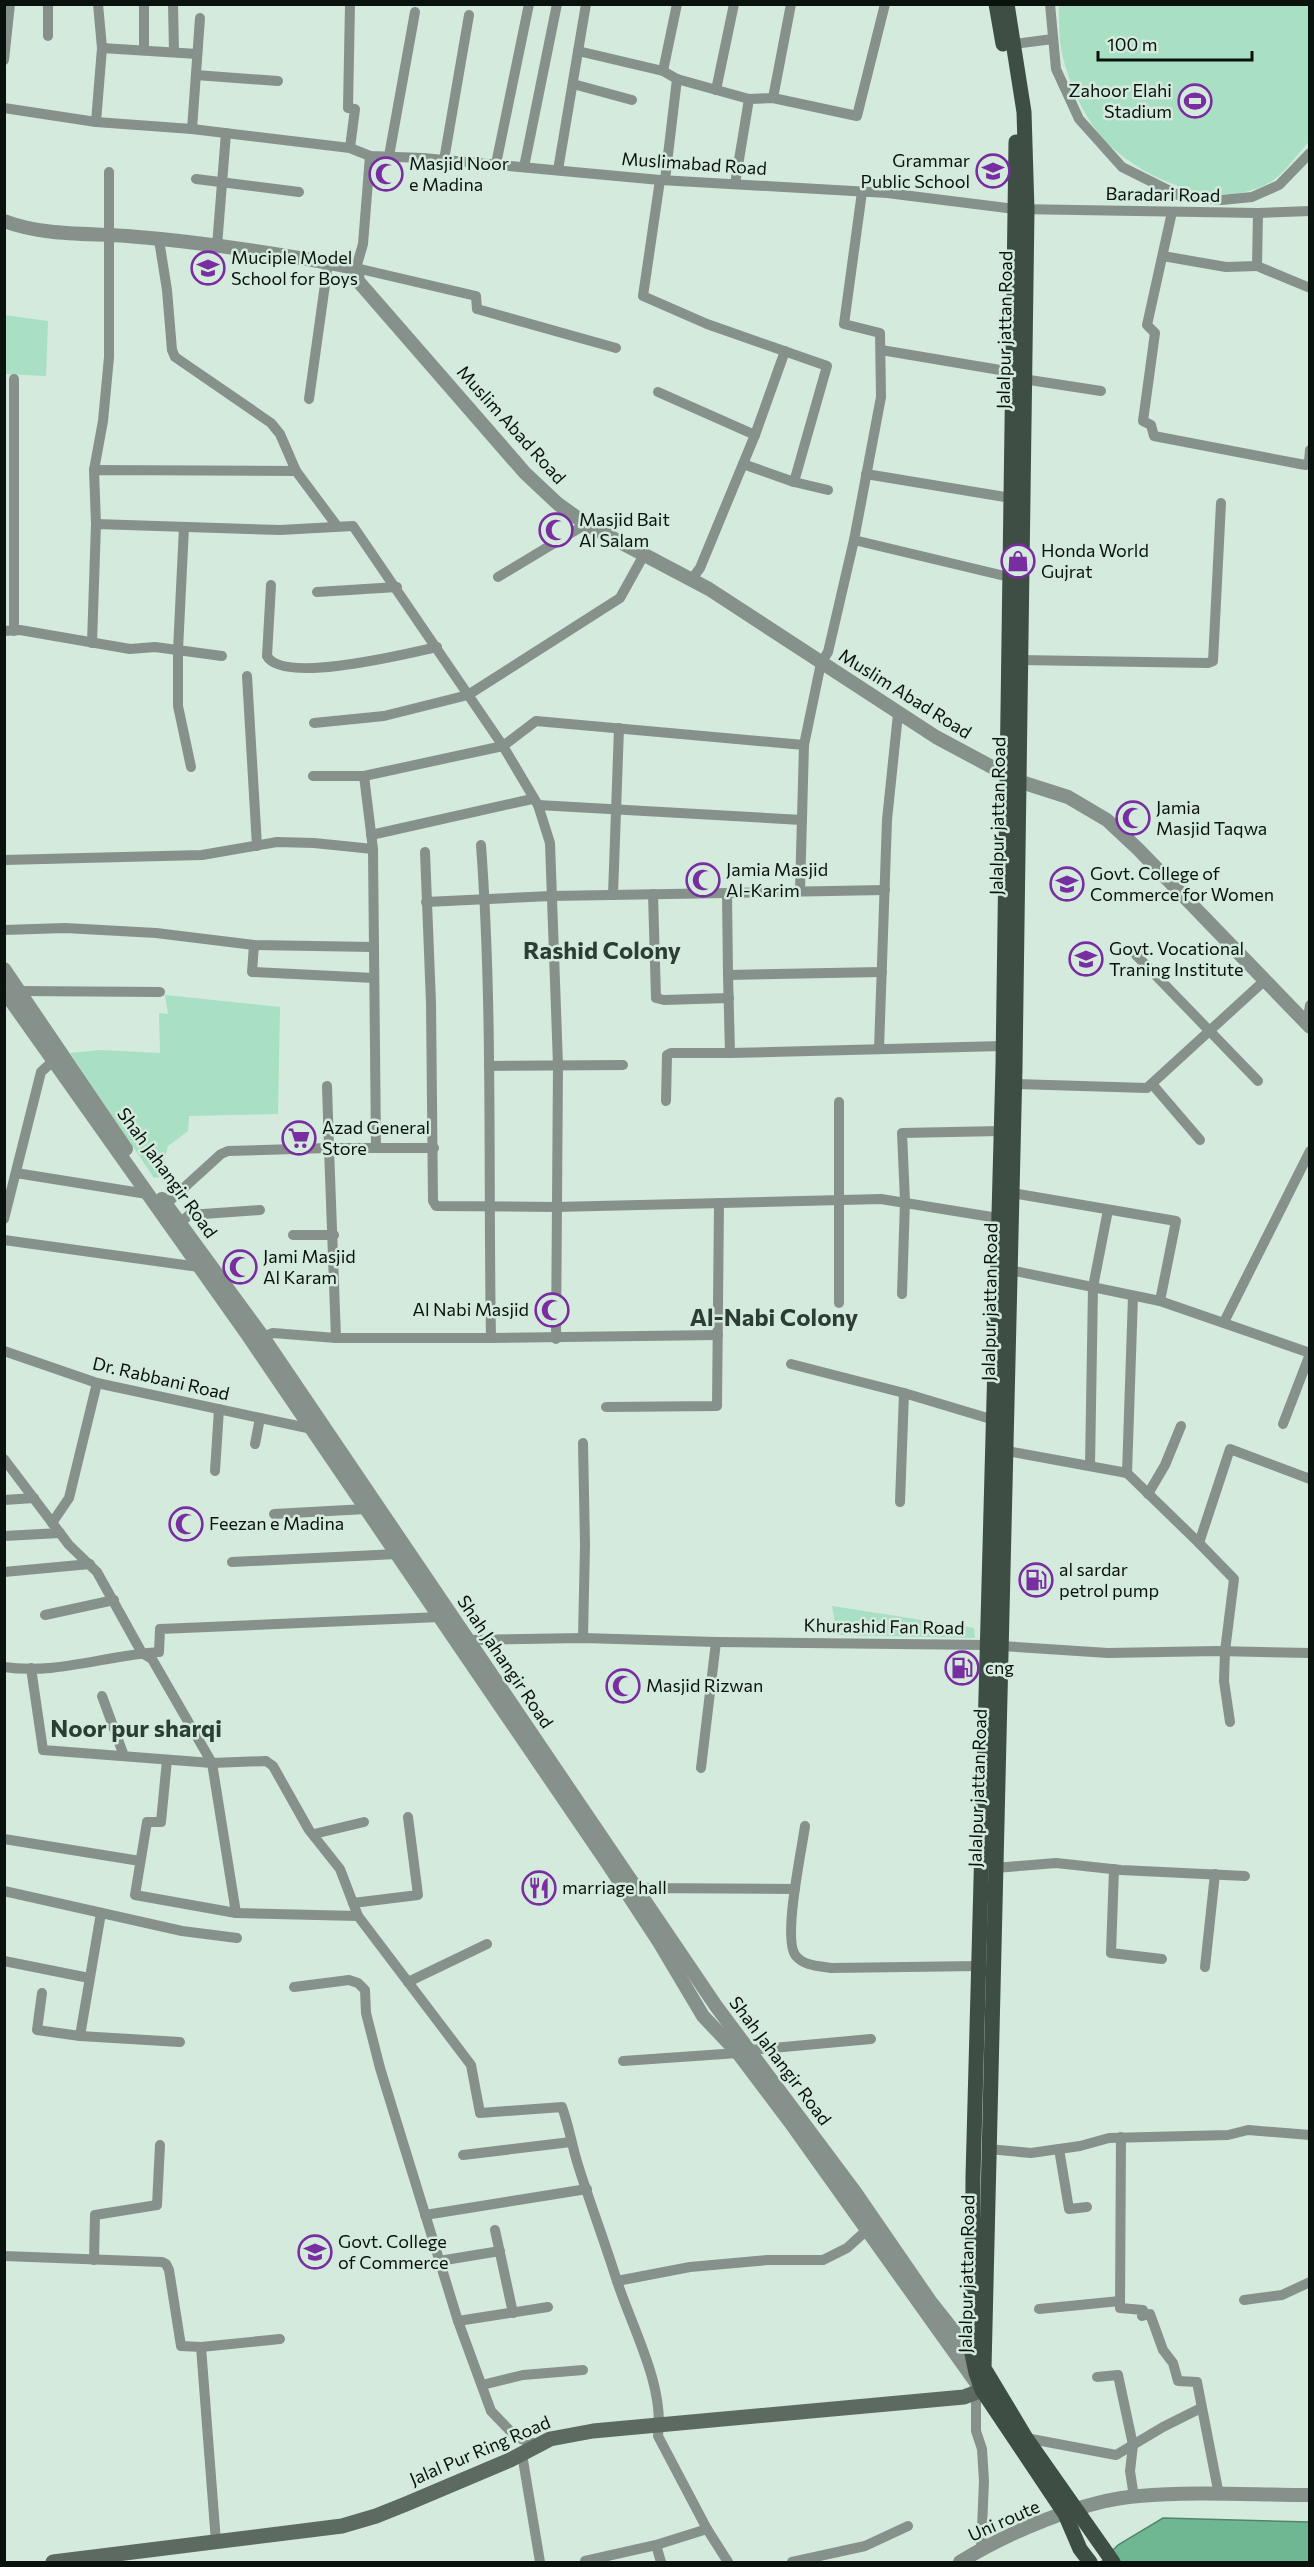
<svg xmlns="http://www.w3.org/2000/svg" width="1314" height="2567" font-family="Commissioner,sans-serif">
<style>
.green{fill:#a9dfc2}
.water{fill:#6fb793;stroke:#51866b;stroke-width:1.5}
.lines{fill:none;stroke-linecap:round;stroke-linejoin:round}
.minor{stroke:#87918b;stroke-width:10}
.tertiary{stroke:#87918b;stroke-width:14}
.secondary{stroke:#5c6a62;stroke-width:15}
.primary{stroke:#3e4e45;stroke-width:15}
.labels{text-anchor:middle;stroke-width:5;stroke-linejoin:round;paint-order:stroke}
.poi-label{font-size:18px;fill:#0a120e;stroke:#d3eadd;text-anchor:start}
.street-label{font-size:18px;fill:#0a120e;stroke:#d3eadd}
.district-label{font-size:24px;font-weight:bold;fill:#2c3e34;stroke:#d3eadd}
</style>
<rect width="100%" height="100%" fill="#d3eadd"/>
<g class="green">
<path d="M1059 5H1309L1310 140 1307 144C1297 155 1281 177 1269 183 1241 198 1209 197 1181 187 1154 178 1128 163 1107 143 1085 122 1063 71 1060 41 1059 29 1059 17 1059 5Z"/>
<polygon points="4,315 48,321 46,376 5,374"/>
<polygon points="165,995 280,1007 278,1114 189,1116 188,1131 168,1146 160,1177 154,1178 70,1053 101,1050 160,1053 159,1013 168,1014"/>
<polygon points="832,1606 974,1628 975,1638 837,1635"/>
</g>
<polygon class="water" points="1163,2518 1309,2522 1309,2562 1101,2562 1118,2545"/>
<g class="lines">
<g class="minor">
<polyline points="144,4 144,50"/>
<polyline points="173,4 174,52"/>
<polyline points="350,4 348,108 355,109 350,148"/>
<polyline points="1050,4 1056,69 1079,119 1122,167 1178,195 1222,200 1252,197 1279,185 1310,153"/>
<polyline points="48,36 48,4"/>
<polyline points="1014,44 1053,39"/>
<polyline points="102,48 197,54"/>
<polyline points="578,51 663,71 677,4"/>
<polyline points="4,60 10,4"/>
<polyline points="663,71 677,79 749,99 773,98 857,116 885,4"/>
<polyline points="196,75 278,81"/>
<polyline points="573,84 632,100"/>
<polyline points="716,90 734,4"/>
<polyline points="773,98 791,4"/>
<polyline points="4,108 96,122 192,129 350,148 370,156 423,158 660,180 887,193 1015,209 1258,213 1310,211"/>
<polyline points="96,122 102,48 98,4"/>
<polyline points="192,129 200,18"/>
<polyline points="370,156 363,244 356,268 476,296 477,309 616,348"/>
<polyline points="389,156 415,12"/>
<polyline points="444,160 469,15"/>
<polyline points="496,164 529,4"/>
<polyline points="524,167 557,4"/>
<polyline points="558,170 586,4"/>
<polyline points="196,179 299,192"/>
<polyline points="660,180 643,296 707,324 827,366 794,482 743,464"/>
<polyline points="665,180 677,79"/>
<polyline points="735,184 749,99"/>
<polyline points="1172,212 1147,325 1155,333 1143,421 1151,425 1154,436 1300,464 1306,465 1309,462 1310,450"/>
<polyline points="1258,213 1257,266 1310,288"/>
<polyline points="159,240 167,290 172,350 175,357 271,423 280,434 296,471"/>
<polyline points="217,246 226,133"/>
<polyline points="1163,256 1226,267 1257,266"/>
<polyline points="881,350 1012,372"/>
<polyline points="1023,379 1101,391"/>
<polyline points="658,392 755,435"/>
<polyline points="309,399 328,263"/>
<polyline points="94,470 103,421 109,357 109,172"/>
<polyline points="866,474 1011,498"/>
<polyline points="794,482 828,490"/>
<polyline points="96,524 94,470 296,471 337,526"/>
<polyline points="184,527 178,650 178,706 191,767"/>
<polyline points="854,540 1009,577"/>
<polyline points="498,577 586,524"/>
<polyline points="692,579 700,568 755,435 785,351"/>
<path d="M271 585 267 656C283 685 409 653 437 647"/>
<polyline points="317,592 397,587"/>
<polyline points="4,631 20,630 130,649 155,647 222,656"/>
<polyline points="14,631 14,379"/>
<polyline points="92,643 96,524 280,530 353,526 503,746 364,776 313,776"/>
<polyline points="1019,660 1208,663 1213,661 1221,503"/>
<polyline points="247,676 257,846"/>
<polyline points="314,723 384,716 468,695 620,598 645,553"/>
<polyline points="804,745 821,663 828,652 854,540 881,397 880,333 844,324 862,192"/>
<polyline points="538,805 802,820"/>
<polyline points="371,835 532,799"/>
<polyline points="373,849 376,1148 434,1148"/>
<polyline points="425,852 431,1003 433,1201 436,1206 556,1207 881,1199 998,1218"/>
<polyline points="4,860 202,855 277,842 314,843 373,849 364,776"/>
<polyline points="653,894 656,998 664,1000 729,998"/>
<polyline points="613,895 619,728"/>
<polyline points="426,902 551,896 727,893"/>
<polyline points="4,930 65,928 156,933 254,945 373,947"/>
<polyline points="254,945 252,972 374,978"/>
<polyline points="1136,955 1258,1081"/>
<polyline points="882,972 728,975 727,893 885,890"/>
<polyline points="728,975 730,1053"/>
<polyline points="19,991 160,992"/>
<polyline points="1307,1024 1310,1005"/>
<polyline points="879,1049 887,820 898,714"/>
<polyline points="489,1066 623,1065"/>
<polyline points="1015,1084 1147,1088 1264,981"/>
<polyline points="1152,1084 1200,1140"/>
<polyline points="666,1101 667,1055 671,1053 730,1053 1003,1046"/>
<polyline points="839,1102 839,1303"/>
<polyline points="16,1173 147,1194"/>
<polyline points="1012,1193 1176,1221 1160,1301"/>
<polyline points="166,1204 221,1154 228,1151 329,1148 327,1086"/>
<polyline points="4,1219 41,1072 53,1061"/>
<polyline points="180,1223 189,1215 260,1210"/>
<polyline points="293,1235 334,1235"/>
<polyline points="4,1240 199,1267"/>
<polyline points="1010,1270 1160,1301 1310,1353"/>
<polyline points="902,1294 905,1201 902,1133 1001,1131"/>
<polyline points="1224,1322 1310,1151"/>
<path d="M263 1337 273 1333 336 1338H491C488 1174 493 1009 481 845"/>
<polyline points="336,1338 329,1148 376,1148"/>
<polyline points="491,1338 718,1335"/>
<polyline points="556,1339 558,1065 550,843 538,805 503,746 536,721 804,745 800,891"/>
<polyline points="4,1351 97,1383 312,1429"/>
<polyline points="791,1364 904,1393 994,1420"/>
<polyline points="606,1407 717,1406 719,1203"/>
<polyline points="1283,1424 1310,1354"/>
<polyline points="255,1444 260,1418"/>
<polyline points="1007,1451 1127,1473 1199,1543 1230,1449 1310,1479"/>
<path d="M4 1459 69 1545 97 1572 142 1653 152 1659 212 1763 266 1761 273 1766 309 1830 340 1869 358 1916 471 2065 480 2113 562 2107C569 2126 572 2146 578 2165 590 2203 604 2240 616 2278 631 2326 665 2385 658 2436L707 2529 728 2562"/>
<polyline points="1090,1466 1093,1287 1108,1210"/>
<polyline points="215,1471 219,1409"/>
<polyline points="1127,1473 1133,1296"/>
<polyline points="1148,1494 1165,1465 1181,1426"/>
<polyline points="4,1500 34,1498"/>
<polyline points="900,1502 904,1393"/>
<polyline points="274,1514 366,1509"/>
<polyline points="52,1523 69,1498 97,1383"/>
<polyline points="4,1536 60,1533"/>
<polyline points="1199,1543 1234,1579 1225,1651 1224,1681 1230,1722"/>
<polyline points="232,1562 397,1554"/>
<polyline points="4,1572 90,1564"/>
<polyline points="45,1615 114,1600"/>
<polyline points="583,1638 585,1545 583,1443"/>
<polyline points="465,1643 469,1640 583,1638 716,1642 986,1645 1108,1653 1217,1651 1310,1653"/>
<path d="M4 1667C56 1675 108 1655 159 1652L160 1629 440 1617"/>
<polyline points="31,1668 43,1750 212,1763 236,1913"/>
<polyline points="102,1696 124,1756"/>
<polyline points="167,1760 161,1822 147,1822 135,1895 236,1913 358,1916"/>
<polyline points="701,1768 716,1642"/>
<path d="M805 1826C802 1849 782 1941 796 1956 804 1966 819 1966 831 1968L979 1966"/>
<polyline points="314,1834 364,1822"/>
<polyline points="4,1839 140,1861"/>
<polyline points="995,1868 1056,1863 1121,1870 1245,1876"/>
<polyline points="1114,1869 1111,1953 1162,1959"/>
<polyline points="4,1891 182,1931 237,1938"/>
<polyline points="632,1891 637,1888 795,1889"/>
<polyline points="353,1903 418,1895 408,1817"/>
<polyline points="4,1961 89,1978"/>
<polyline points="1205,1967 1215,1874"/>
<polyline points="408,1982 487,1944"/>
<polyline points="294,1987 349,1980 358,1983 365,1990 366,2013 380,2068 458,2321 491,2411 516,2437 538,2445"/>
<polyline points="42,1993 37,2030 80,2036 180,2042"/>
<polyline points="80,2036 101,1913"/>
<polyline points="750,2050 871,2039"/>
<polyline points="623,2061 738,2053"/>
<polyline points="1121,2137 1120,2308 1143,2310 1142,2316 1150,2314 1163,2350 1173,2363 1178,2381 1197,2382 1219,2495"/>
<polyline points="988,2149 1031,2153 1080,2146 1109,2138 1228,2135 1248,2130 1310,2135"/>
<polyline points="1059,2149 1069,2209 1087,2207"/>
<polyline points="463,2155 571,2142"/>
<polyline points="425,2215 587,2189"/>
<polyline points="495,2230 513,2313"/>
<polyline points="4,2256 162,2262 166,2264 169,2270 181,2346 201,2347 280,2339"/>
<polyline points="94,2260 95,2215 157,2205 160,2145"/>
<polyline points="439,2261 500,2251"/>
<polyline points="617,2281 690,2267 768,2260 823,2260 847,2248 868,2229"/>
<polyline points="1244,2300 1282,2295 1310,2282"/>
<polyline points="1039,2309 1120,2301"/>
<polyline points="458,2321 548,2307"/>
<polyline points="201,2347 216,2542"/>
<polyline points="1097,2377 1118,2375 1133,2445 1130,2471 1134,2497"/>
<polyline points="482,2385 523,2375 583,2370"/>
<polyline points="976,2393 976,2431 982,2449 984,2481 981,2551"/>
<polyline points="1026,2438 1116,2455 1163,2427 1201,2408"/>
<polyline points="522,2454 540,2562"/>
<polyline points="656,2545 661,2562"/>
<polyline points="585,2561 656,2545 707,2529"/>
<polyline points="792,2562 865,2546 908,2526"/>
</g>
<g class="tertiary">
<path d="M4 221C44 236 86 233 127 236 204 242 281 254 356 268L358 281 525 473 558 504 586 524 709 589 936 737 1018 781 1068 797 1107 820 1138 849 1310 1027"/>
<polyline points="4,969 126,1149"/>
<polyline points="4,991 247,1334 460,1647 606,1861 659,1942 703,2016 738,2053 790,2122 977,2384"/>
<polyline points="162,1199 263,1337 716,2006 855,2192 930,2301 976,2359"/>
<path d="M960 2562C1007 2533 1083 2500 1139 2496 1196 2491 1253 2495 1310 2495"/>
</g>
<polyline class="secondary" points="53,2562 342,2526 376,2516 406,2504 510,2460 550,2439 593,2431 964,2397 982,2390 989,2382"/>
<g class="primary">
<polyline points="996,4 1003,44"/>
<polyline points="1007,4 1024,112 1027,210 1015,1067 984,2368 1026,2438 1113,2562"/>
<polyline points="1016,142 1003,1066 973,2177 972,2354 976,2373 982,2390 1065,2514 1080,2549 1090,2562"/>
</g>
</g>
<defs>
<g id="stadium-ring" transform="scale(1.725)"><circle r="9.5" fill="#d3eadd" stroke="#782da0" stroke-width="1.5"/><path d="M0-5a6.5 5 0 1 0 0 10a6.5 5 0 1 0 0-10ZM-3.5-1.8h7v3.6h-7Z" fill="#782da0"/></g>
<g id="school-ring" transform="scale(1.725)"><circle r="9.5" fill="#d3eadd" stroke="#782da0" stroke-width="1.5"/><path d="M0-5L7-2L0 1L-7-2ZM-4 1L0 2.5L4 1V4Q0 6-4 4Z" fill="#782da0"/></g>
<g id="mosque-ring" transform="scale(1.725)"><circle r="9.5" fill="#d3eadd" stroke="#782da0" stroke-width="1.5"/><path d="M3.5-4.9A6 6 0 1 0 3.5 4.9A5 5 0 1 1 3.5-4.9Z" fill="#782da0"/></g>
<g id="shop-ring" transform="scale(1.725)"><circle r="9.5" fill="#d3eadd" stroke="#782da0" stroke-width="1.5"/><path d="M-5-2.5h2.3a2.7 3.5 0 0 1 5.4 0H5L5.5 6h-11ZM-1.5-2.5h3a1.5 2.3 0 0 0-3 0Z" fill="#782da0"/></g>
<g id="university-ring" transform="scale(1.725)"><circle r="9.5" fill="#d3eadd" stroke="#782da0" stroke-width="1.5"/><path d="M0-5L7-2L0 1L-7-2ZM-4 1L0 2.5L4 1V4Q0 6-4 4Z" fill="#782da0"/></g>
<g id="supermarket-ring" transform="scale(1.725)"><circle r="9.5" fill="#d3eadd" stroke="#782da0" stroke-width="1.5"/><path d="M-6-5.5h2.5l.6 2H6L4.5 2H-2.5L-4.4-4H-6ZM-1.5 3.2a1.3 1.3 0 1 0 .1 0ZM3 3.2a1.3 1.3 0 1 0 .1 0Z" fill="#782da0"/></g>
<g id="fuel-ring" transform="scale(1.725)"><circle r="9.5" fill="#d3eadd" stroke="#782da0" stroke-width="1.5"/><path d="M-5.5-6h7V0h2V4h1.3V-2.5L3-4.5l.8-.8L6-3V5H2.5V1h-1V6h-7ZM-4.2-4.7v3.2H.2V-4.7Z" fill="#782da0"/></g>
<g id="restaurant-ring" transform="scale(1.725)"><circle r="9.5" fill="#d3eadd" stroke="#782da0" stroke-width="1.5"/><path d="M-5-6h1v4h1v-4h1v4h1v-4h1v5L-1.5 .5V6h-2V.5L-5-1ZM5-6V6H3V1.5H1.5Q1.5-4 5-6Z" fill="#782da0"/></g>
</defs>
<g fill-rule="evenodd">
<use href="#stadium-ring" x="1195" y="101"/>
<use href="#school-ring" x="993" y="171"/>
<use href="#mosque-ring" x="386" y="174"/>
<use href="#school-ring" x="208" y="268"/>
<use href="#mosque-ring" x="556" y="530"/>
<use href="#shop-ring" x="1018" y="561"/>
<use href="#mosque-ring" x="1133" y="818"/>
<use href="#mosque-ring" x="703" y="880"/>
<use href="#university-ring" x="1067" y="884"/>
<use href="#university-ring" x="1086" y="959"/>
<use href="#supermarket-ring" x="299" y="1138"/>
<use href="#mosque-ring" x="240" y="1267"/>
<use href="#mosque-ring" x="552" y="1310"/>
<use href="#mosque-ring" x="186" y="1524"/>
<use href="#fuel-ring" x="1036" y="1580"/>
<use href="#fuel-ring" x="962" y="1668"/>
<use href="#mosque-ring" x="623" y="1686"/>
<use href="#restaurant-ring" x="539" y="1888"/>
<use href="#university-ring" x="315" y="2252"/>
</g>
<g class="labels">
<g class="poi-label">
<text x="1172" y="97" text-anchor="end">Zahoor Elahi<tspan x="1172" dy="21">Stadium</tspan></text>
<text x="970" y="167" text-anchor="end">Grammar<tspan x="970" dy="21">Public School</tspan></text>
<text x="409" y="170">Masjid Noor<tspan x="409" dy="21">e Madina</tspan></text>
<text x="231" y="264">Muciple Model<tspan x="231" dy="21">School for Boys</tspan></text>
<text x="579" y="526">Masjid Bait<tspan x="579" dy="21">Al Salam</tspan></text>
<text x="1041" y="557">Honda World<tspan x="1041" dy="21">Gujrat</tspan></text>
<text x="1156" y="814">Jamia<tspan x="1156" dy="21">Masjid Taqwa</tspan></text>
<text x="726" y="876">Jamia Masjid<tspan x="726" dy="21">Al-Karim</tspan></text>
<text x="1090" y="880">Govt. College of<tspan x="1090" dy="21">Commerce for Women</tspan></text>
<text x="1109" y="955">Govt. Vocational<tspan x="1109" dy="21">Traning Institute</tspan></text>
<text x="322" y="1134">Azad General<tspan x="322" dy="21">Store</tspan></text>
<text x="263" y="1263">Jami Masjid<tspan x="263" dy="21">Al Karam</tspan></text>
<text x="529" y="1316" text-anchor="end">Al Nabi Masjid</text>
<text x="209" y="1530">Feezan e Madina</text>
<text x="1059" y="1576">al sardar<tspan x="1059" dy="21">petrol pump</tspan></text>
<text x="985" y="1674">cng</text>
<text x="646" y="1692">Masjid Rizwan</text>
<text x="562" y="1894">marriage hall</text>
<text x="338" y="2248">Govt. College<tspan x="338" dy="21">of Commerce</tspan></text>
</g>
<g class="street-label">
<text transform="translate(694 164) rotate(4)" y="6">Muslimabad Road</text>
<text transform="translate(1163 195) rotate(1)" y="6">Baradari Road</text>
<text transform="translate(1005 330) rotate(-89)" y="6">Jalalpur jattan Road</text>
<text transform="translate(511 425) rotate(48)" y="6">Muslim Abad Road</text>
<text transform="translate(905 694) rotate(32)" y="6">Muslim Abad Road</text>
<text transform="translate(998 816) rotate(-89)" y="6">Jalalpur jattan Road</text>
<text transform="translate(167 1173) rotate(54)" y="6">Shah Jahangir Road</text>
<text transform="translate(990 1302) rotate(-89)" y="6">Jalalpur jattan Road</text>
<text transform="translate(161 1379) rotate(13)" y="6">Dr. Rabbani Road</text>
<text transform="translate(884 1627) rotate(1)" y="6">Khurashid Fan Road</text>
<text transform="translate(505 1662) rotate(56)" y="6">Shah Jahangir Road</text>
<text transform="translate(978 1788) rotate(-88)" y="6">Jalalpur jattan Road</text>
<text transform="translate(780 2061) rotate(53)" y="6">Shah Jahangir Road</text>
<text transform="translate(967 2274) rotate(-89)" y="6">Jalalpur jattan Road</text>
<text transform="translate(480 2451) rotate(-23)" y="6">Jalal Pur Ring Road</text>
<text transform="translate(1004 2521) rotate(-24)" y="6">Uni route</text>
</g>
<g class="district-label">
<text x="602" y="959">Rashid Colony</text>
<text x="774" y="1326">Al-Nabi Colony</text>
<text x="136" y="1737">Noor pur sharqi</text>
</g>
</g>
<rect width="1314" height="2567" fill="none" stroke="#0a120e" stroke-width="12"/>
<path d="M1098 51v9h154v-9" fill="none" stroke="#0a120e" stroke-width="3"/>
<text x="1107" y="51" font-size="18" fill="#0a120e" stroke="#d3eadd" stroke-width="4.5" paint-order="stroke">100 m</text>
</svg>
